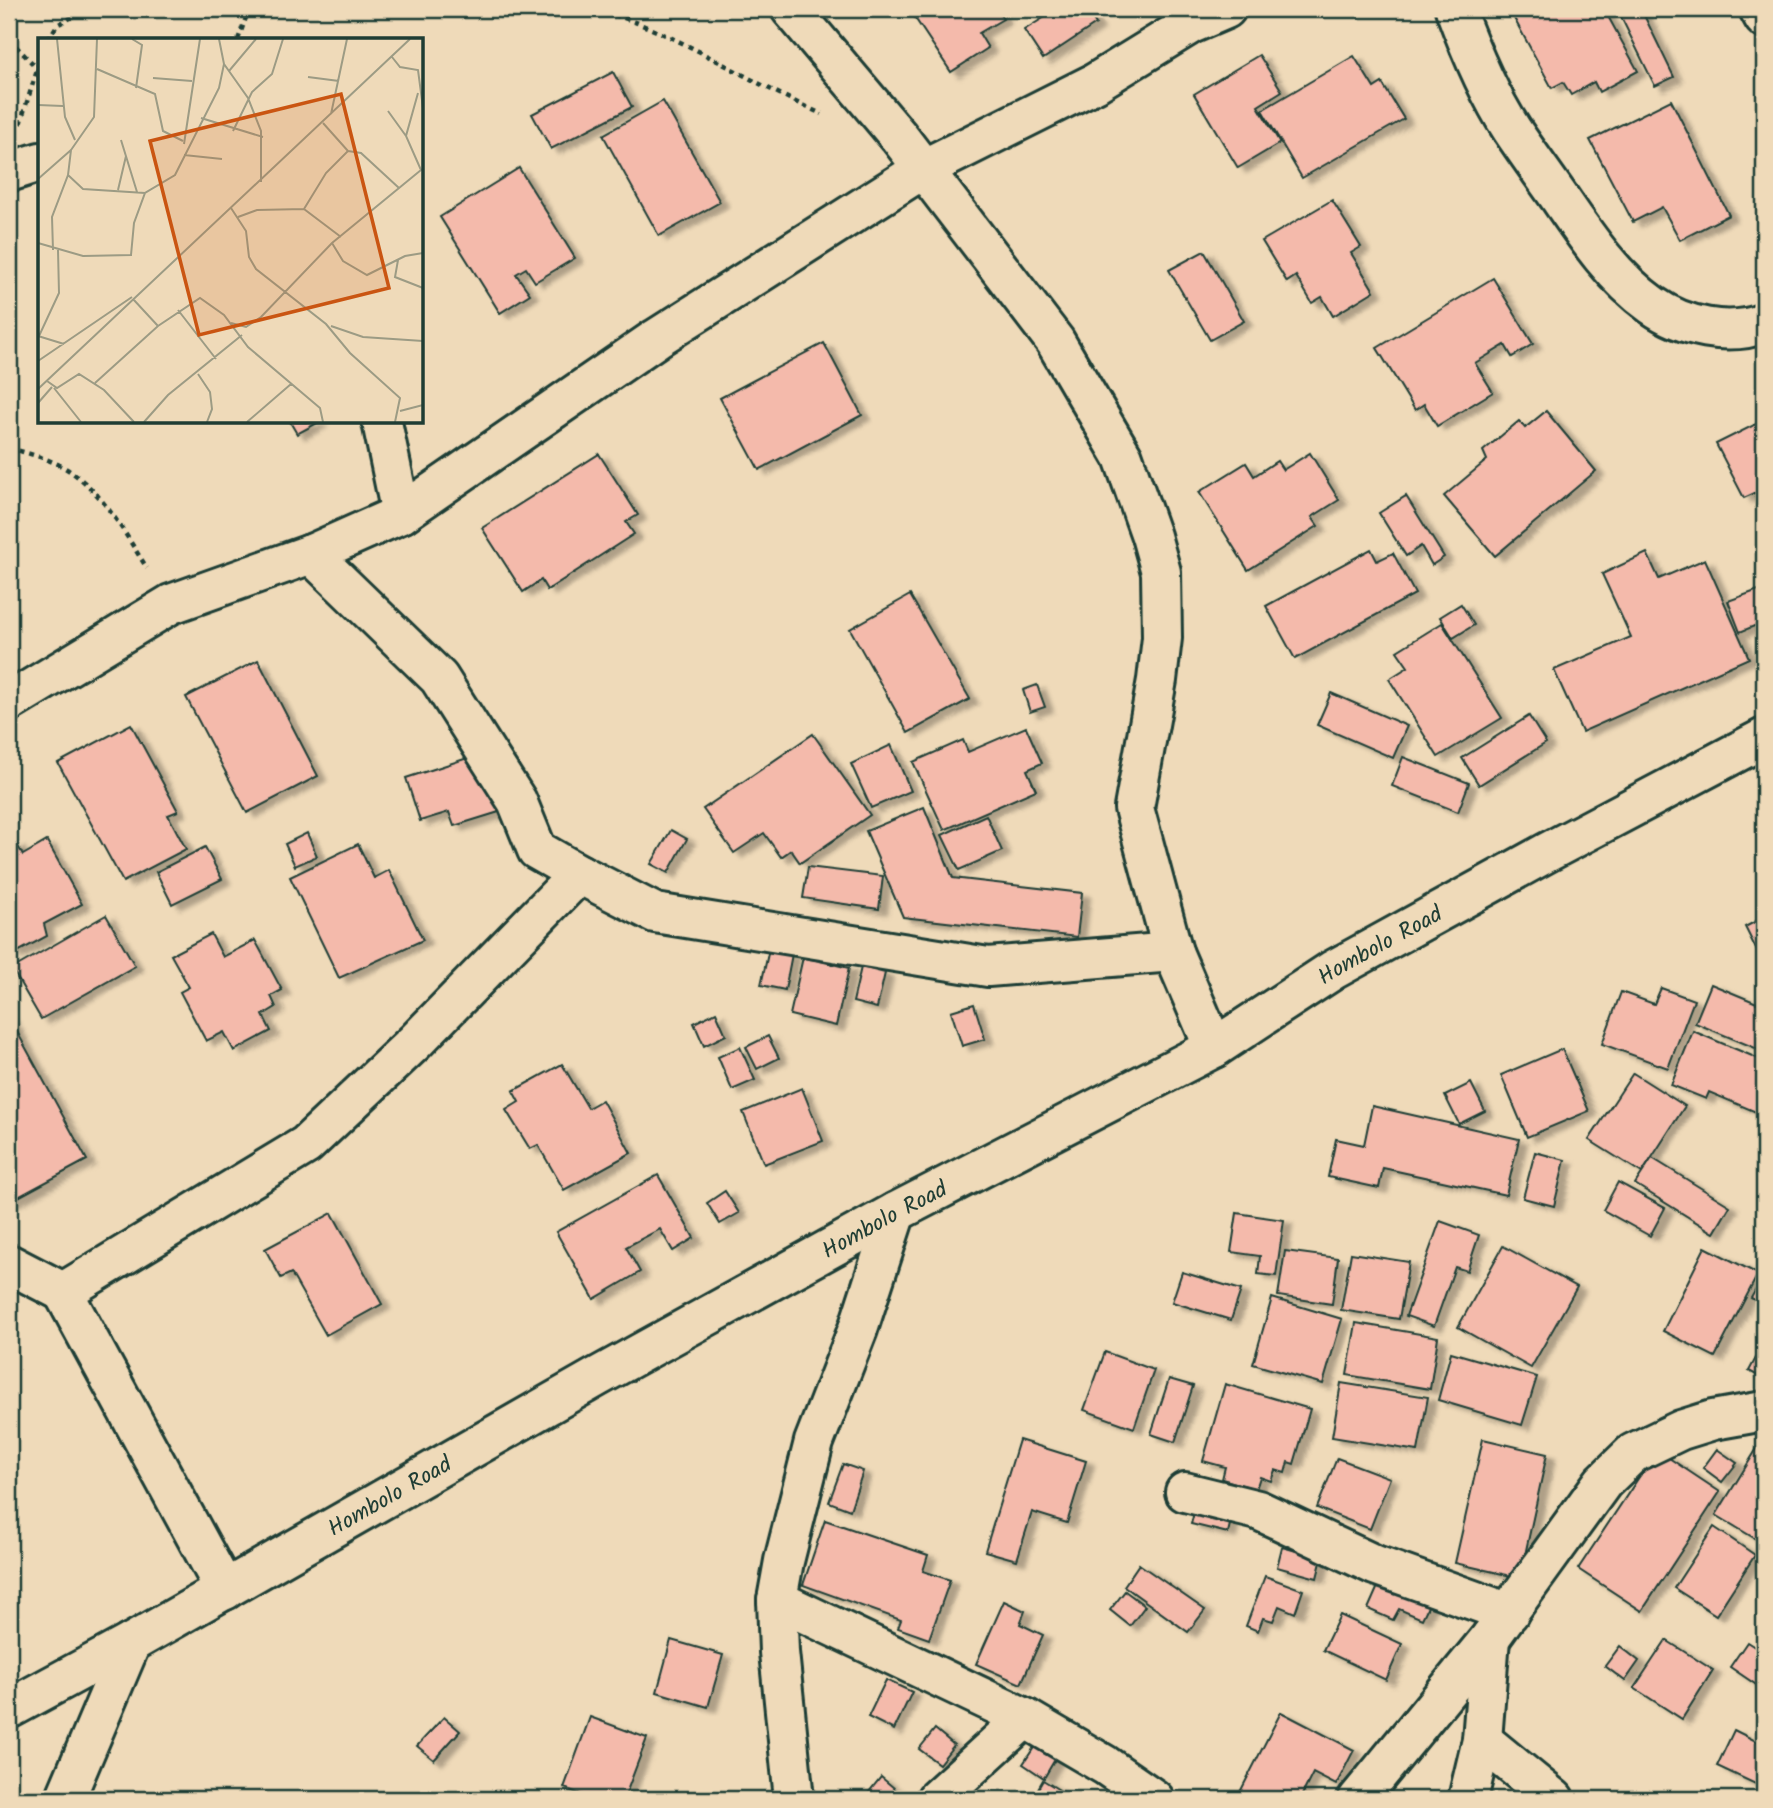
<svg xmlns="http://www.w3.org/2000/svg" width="1773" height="1808" font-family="Kalam,sans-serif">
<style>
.building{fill:#f4baab;stroke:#1f3d34;stroke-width:2;filter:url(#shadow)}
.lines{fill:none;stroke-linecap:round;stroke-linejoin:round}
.minor-casing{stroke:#1f3d34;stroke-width:44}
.tertiary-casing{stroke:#1f3d34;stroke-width:44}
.path{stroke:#1f3d34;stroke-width:4.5;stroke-dasharray:5 5;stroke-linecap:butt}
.minor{stroke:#efdab9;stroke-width:38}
.tertiary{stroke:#efdab9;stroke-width:38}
.labels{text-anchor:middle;stroke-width:5;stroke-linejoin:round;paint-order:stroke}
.street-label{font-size:23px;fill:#1f3d34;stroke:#efdab9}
.inset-road{fill:none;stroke:#9c9b84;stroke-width:2}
.view{fill:#ca5512;fill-opacity:0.15;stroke:#ca5512;stroke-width:3.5}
.inset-edge{fill:none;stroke:#1f3d34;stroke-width:3.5}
</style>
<defs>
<filter id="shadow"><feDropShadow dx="8" dy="4.5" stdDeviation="2" flood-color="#0004"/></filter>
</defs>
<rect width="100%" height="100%" fill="#efdab9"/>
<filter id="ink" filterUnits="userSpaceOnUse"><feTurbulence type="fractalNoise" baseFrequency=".0143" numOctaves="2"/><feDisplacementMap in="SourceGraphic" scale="14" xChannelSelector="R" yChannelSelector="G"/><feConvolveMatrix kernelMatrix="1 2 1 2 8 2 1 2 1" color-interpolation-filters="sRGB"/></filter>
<g filter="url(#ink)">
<g class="building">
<polygon points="909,9 996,9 1003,19 979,33 988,48 951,72"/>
<polygon points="1058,9 1086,9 1096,24 1043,59 1024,30"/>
<polygon points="1509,9 1604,9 1638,71 1599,92 1594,82 1571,95 1563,82 1552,88"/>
<polygon points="1617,9 1641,9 1674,77 1655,86"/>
<polygon points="1259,55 1282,91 1258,106 1280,143 1238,168 1194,94"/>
<polygon points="1354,56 1374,88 1382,83 1404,119 1302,178 1262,110"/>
<polygon points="613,72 632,107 551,149 532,114"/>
<polygon points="1671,100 1729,215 1680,240 1662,207 1633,222 1590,140"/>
<polygon points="663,101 720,202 659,236 603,135"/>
<polygon points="519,168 575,258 535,282 526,268 516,274 530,294 500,313 440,217"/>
<polygon points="1332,200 1361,247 1351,253 1374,291 1333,316 1322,297 1312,303 1296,276 1287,282 1262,241"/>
<polygon points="1204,251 1244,321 1210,340 1169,270"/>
<polygon points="1493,278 1533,344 1512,357 1505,345 1475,363 1493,392 1437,426 1424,404 1415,410 1377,348"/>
<polygon points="824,343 862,415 759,470 720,398"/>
<polygon points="1546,411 1596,471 1495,556 1444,496 1487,460 1483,451 1519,421 1525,428"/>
<polygon points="1764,420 1764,496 1761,490 1744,498 1716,444"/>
<polygon points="290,422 319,422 297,434"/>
<polygon points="1310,453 1339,500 1312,517 1318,526 1248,570 1199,492 1246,463 1254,476 1277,461 1283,470"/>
<polygon points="599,454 638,515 626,522 634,534 547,590 541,580 523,592 482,528"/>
<polygon points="1406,496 1444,557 1432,565 1421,546 1406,556 1379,513"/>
<polygon points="1371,549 1377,561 1393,553 1415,594 1295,659 1266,606"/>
<polygon points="1647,553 1659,579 1705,559 1749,658 1582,732 1554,670 1631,637 1602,574"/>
<polygon points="1764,588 1764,622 1740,632 1728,601"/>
<polygon points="910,595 970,699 908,733 850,629"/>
<polygon points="1461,604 1474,625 1453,638 1440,617"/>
<polygon points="1442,623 1502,718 1438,757 1389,679 1408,667 1397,651"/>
<polygon points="258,660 318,776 247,813 186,697"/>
<polygon points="1037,685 1045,707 1030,712 1023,690"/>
<polygon points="1331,693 1407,726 1393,758 1317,725"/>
<polygon points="1529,716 1546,743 1479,785 1462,758"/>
<polygon points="131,724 178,811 168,815 186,849 123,882 58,763"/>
<polygon points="1026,727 1042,763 1027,770 1036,790 944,830 913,762 963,740 968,752"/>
<polygon points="813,734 870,815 800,863 791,850 781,857 764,833 734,853 703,809"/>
<polygon points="891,745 911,791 871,808 851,764"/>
<polygon points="480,754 499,812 454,826 449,812 420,821 406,778"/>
<polygon points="1403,757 1469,783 1458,812 1392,786"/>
<polygon points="924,807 953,878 1082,893 1077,937 903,917 866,831"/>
<polygon points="986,815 1002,851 959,870 942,835"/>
<polygon points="671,830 687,839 668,873 651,864"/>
<polygon points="307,833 317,856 295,866 285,844"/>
<polygon points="47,841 82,904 44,924 47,936 14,954 9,946 9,847 16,843 23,855"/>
<polygon points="358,844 374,878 389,870 423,940 339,978 290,877"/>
<polygon points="205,847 222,879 172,904 156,872"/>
<polygon points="808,867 883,876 879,909 803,898"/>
<polygon points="106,915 135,966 41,1019 12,969"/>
<polygon points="1764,917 1764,965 1745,927"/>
<polygon points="211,934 223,957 255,940 282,990 271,996 276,1007 263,1015 271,1031 234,1051 224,1032 206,1041 180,992 189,987 171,955"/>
<polygon points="769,949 792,954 785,990 761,985"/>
<polygon points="803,957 849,968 836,1026 790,1015"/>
<polygon points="861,967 885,973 877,1008 853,1002"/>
<polygon points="1711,984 1764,1006 1764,1039 1760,1050 1695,1023"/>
<polygon points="1661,988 1694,1000 1668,1068 1602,1044 1621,992 1654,1004"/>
<polygon points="974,1004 985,1039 962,1046 951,1011"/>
<polygon points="716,1012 726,1035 704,1046 694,1023"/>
<polygon points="9,1017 87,1160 9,1202"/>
<polygon points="1693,1031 1764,1061 1764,1091 1756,1112 1709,1092 1706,1099 1671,1085"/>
<polygon points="768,1036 779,1058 757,1069 746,1047"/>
<polygon points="740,1047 755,1080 732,1090 718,1057"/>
<polygon points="1562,1049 1589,1111 1527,1137 1501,1075"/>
<polygon points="562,1064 588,1108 602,1100 631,1153 564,1190 538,1145 530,1149 506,1110 519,1102 513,1091"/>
<polygon points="1633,1073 1685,1106 1642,1173 1589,1140"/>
<polygon points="1471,1083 1485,1111 1459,1124 1445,1096"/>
<polygon points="802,1088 823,1141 764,1164 743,1112"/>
<polygon points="1372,1106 1519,1139 1506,1195 1383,1168 1379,1188 1328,1177 1336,1139 1364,1145"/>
<polygon points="1535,1152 1565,1160 1554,1206 1523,1198"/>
<polygon points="1652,1158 1730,1206 1714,1233 1635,1184"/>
<polygon points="658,1175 694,1238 673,1251 660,1229 626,1247 640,1272 594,1299 556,1232"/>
<polygon points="1618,1182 1665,1208 1650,1236 1603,1210"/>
<polygon points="725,1191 739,1213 720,1224 707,1203"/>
<polygon points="332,1213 382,1304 326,1335 291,1273 281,1278 265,1249"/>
<polygon points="1237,1213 1284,1220 1276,1276 1258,1274 1260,1256 1231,1252"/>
<polygon points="1440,1221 1479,1235 1467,1271 1455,1267 1434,1326 1406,1316"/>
<polygon points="1503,1246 1577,1287 1531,1368 1458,1327"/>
<polygon points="1705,1247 1758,1274 1715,1357 1663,1331"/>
<polygon points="1285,1251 1338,1258 1332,1304 1278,1296"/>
<polygon points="1351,1253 1409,1262 1399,1319 1341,1310"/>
<polygon points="1182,1272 1241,1290 1231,1320 1172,1302"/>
<polygon points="1764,1275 1764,1305 1751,1298"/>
<polygon points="1272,1298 1342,1319 1323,1384 1253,1364"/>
<polygon points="1356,1323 1438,1337 1430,1389 1347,1375"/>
<polygon points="1764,1343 1764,1379 1749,1371"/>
<polygon points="1105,1352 1154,1370 1134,1428 1084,1410"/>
<polygon points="1451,1352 1537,1377 1522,1425 1438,1400"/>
<polygon points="1169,1379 1193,1386 1175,1442 1151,1434"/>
<polygon points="1341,1383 1428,1397 1418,1451 1332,1437"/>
<polygon points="1225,1384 1310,1409 1294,1464 1288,1462 1285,1473 1275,1470 1271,1481 1260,1477 1256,1489 1222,1479 1225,1467 1203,1461"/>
<polygon points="1483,1439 1547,1454 1520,1578 1455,1563"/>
<polygon points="1019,1440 1086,1461 1067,1523 1032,1512 1017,1560 985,1551"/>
<polygon points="1758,1447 1764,1451 1764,1544 1716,1515"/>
<polygon points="1717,1449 1737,1463 1722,1482 1703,1468"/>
<polygon points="1657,1450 1720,1492 1642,1611 1578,1569"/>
<polygon points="1337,1458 1390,1478 1370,1529 1317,1508"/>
<polygon points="843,1464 863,1471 850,1510 829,1502"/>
<polygon points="1198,1498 1234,1507 1228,1533 1191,1524"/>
<polygon points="825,1520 928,1555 923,1571 950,1580 929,1639 898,1628 901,1620 803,1585"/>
<polygon points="1714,1527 1755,1555 1716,1615 1674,1588"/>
<polygon points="1282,1547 1322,1558 1317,1578 1277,1567"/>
<polygon points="1139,1564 1205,1610 1188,1632 1124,1586"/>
<polygon points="1383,1575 1433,1596 1422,1619 1399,1609 1393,1620 1368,1609"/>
<polygon points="1265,1576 1303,1590 1295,1613 1279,1606 1273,1621 1263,1618 1258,1631 1246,1626"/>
<polygon points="1125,1591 1145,1606 1130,1626 1110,1610"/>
<polygon points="1004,1601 1025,1611 1020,1624 1043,1635 1021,1684 976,1664"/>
<polygon points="1340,1615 1402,1644 1386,1680 1323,1650"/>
<polygon points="671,1640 723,1655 708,1707 657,1692"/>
<polygon points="1666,1640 1713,1670 1682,1719 1634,1688"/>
<polygon points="1747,1642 1764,1653 1764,1690 1730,1667"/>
<polygon points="1620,1646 1639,1661 1625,1681 1605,1666"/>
<polygon points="886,1680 912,1692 894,1730 868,1717"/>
<polygon points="1281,1712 1354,1750 1336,1785 1313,1773 1300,1799 1239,1799 1237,1798"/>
<polygon points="444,1717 460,1731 434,1760 417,1746"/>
<polygon points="590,1717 647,1738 624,1799 594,1799 564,1788"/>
<polygon points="935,1729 954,1745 939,1764 919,1749"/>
<polygon points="1734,1730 1764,1745 1764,1788 1717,1766"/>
<polygon points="1037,1743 1057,1756 1044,1778 1023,1764"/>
<polygon points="881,1777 900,1793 895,1799 867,1799 865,1797"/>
<polygon points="1043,1780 1074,1799 1032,1799"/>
</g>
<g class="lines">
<g class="minor-casing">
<g id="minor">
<polyline points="791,9 899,137 1055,341 1123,457 1151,536 1161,572 1162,638 1157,680 1134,808 1173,952 1214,1048"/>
<path d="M1455 9C1470 50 1488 93 1512 130 1528 154 1545 177 1561 200 1587 238 1614 278 1652 305 1683 327 1729 337 1764 323"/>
<polyline points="1759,9 1764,18"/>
<polyline points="9,172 40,162"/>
<polyline points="382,422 401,514"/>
<polyline points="9,702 171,604 311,554 401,514 657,338 923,169 1095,83 1191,24 1226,9"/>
<polyline points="579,874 655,913 988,967 1173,952"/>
<polyline points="9,1264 63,1292"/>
<polyline points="1185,1492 1258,1510 1375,1565 1509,1613"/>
<polyline points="225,1590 63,1292 306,1145 415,1042 579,874 537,850 517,801 439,678 311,554"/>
<polyline points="777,1600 1025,1718 1105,1765 1154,1799"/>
<polyline points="1482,1740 1554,1799"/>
<polyline points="65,1799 131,1643"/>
<polyline points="794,1799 779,1652 777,1600 784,1561 814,1442 858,1329 896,1212"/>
<polyline points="936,1799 1025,1718"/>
<polyline points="1358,1799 1490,1638 1603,1482 1633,1453 1681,1430 1713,1420 1764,1411"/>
<polyline points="1468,1799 1482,1740 1490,1638"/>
</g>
</g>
<g class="tertiary-casing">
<g id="tertiary">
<path id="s1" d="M9 1709 131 1643 597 1377 896 1212 1214 1048 1333 970 1546 853 1764 738"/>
</g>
</g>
<g class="path">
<path d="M595 9C677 31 745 81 822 114"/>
<polyline points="9,39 38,69"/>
<polyline points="48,40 57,25 88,9"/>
<polyline points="238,40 249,9"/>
<polyline points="20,124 40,61"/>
<path d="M9 448C30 454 56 460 74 474 106 497 126 536 147 568"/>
</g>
<use href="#minor" class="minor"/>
<use href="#tertiary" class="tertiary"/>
</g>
</g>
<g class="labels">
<g class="street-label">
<text dy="8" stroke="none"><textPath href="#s1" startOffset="1570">Hombolo Road</textPath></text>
<text dy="8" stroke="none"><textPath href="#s1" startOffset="1003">Hombolo Road</textPath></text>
<text dy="8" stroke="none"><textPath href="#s1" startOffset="436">Hombolo Road</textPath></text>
</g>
</g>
<g transform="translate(38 38)">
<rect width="385" height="385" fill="#efdab9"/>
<path class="inset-road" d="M19 1 27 79 37 102M94 1 104 7 98 50M354 19 362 29 380 32 385 70M186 26 210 60 223 93V144M59 31 117 56 125 93 145 103M191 33 218 1M270 39 301 43M115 40 154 43M0 67 25 68M350 73 368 98M293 76 309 1M163 80 225 99M285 85 310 113 288 135 266 171 303 199M195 93 214 54 234 36 245 1M83 102 99 154M146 106 162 1M310 113 323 115 361 150M146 117 184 121M30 137 45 151 107 155M0 141 33 112M80 152 88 118M193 170 208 193 211 219 218 231 288 286 312 315 362 360 357 384M200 179 219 172 266 171M0 205 45 218 93 217 96 185 107 155 137 137 181 50 186 26 181 1M294 205 305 223 329 237 367 218 385 215M15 212 14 179 30 137 33 112 56 79 59 1M360 222 357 239 385 250M95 261 120 288M140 272 178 321M193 285 208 289 223 279 294 205 383 132 368 98 380 55M293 288 325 299 385 303M0 298 26 306M1 298 21 255 20 212M0 323 94 259M160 336 172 354 174 371 169 384M9 343 19 350 41 336 66 352 96 384M57 345 120 288 162 260 186 277 210 309 282 370 285 384M16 350 43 384M0 351 372 1M0 365 14 349M362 373 385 367M106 384 130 357 204 297M209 384 253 346"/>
<path class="view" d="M303 56 351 250 161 297 112 103Z"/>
<rect width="385" height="385" class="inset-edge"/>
</g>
<rect width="1773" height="1808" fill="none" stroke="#efdab9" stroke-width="35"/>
<rect x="18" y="18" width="1738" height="1773" fill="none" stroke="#1f3d34" stroke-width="2.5" filter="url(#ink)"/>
</svg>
